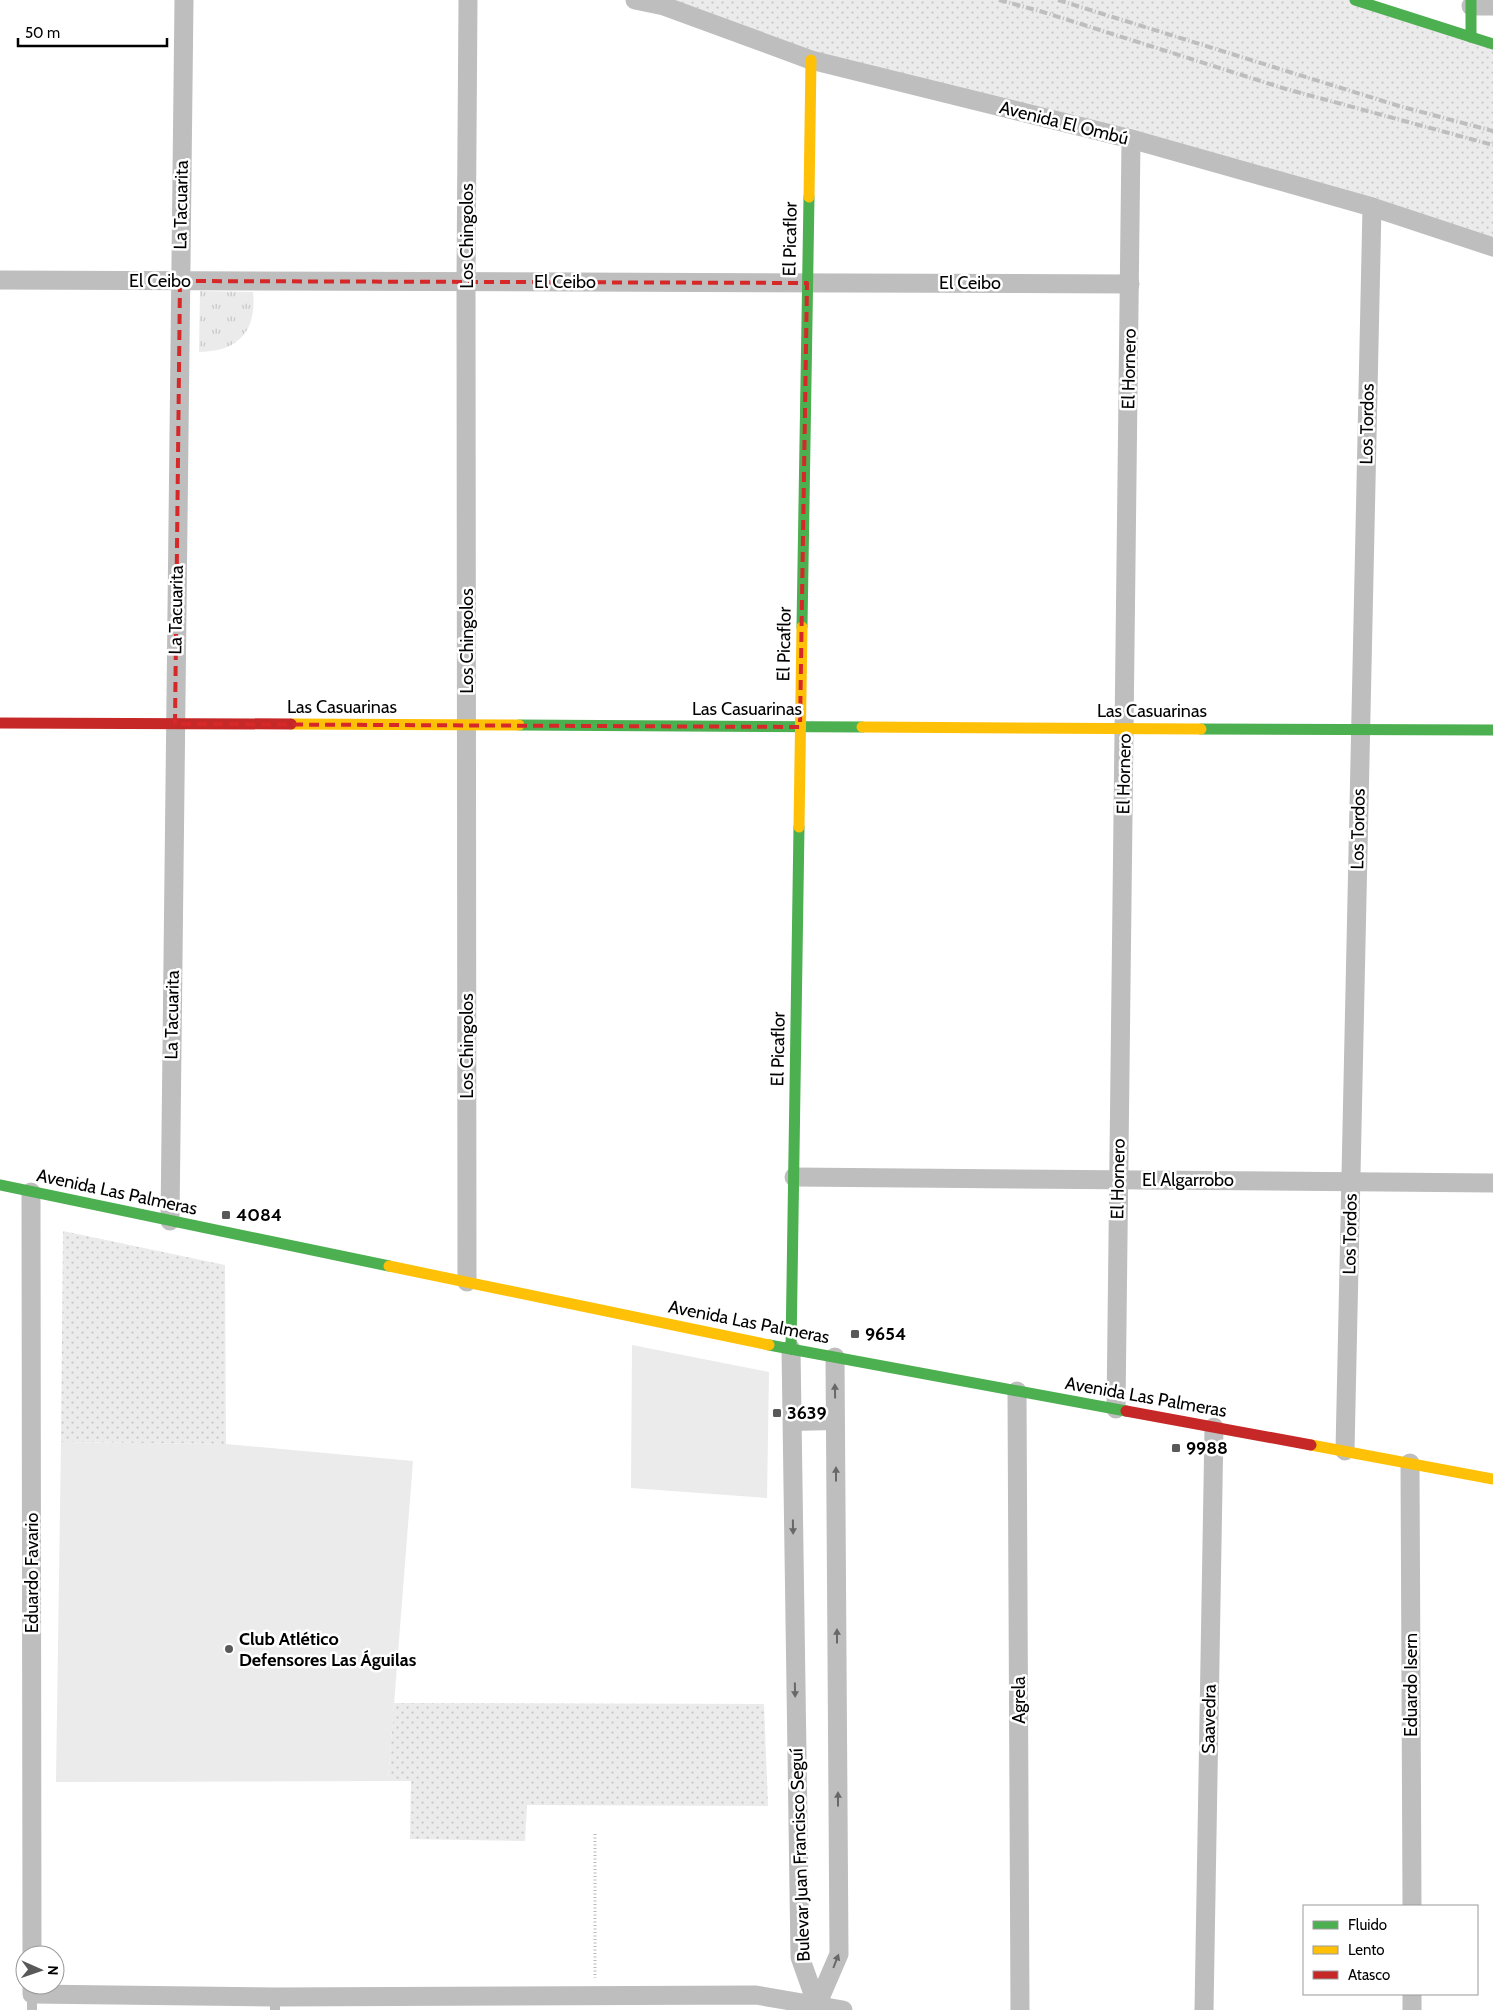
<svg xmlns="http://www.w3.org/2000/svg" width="1493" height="2010" font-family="Cabin,sans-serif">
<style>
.grass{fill:url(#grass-dots)}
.park{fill:url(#park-tufts)}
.garden{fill:#ebebeb}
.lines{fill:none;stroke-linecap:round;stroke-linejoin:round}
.path{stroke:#b9b9b9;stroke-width:3;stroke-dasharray:1 2.5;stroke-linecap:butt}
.lane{stroke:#bebebe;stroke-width:10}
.street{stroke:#bebebe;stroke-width:19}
.fast{stroke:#4caf50;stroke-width:11}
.slow{stroke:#ffc107;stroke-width:11}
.jam{stroke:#c62828;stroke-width:11}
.rail{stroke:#bebebe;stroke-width:4;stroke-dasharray:8 2.5 1 2.5;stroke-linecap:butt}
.oneway{fill:#686868}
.marked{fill:none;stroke:#d62828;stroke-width:4;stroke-dasharray:10 6;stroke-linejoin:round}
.poi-dot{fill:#595959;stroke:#fff;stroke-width:2}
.labels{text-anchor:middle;stroke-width:5;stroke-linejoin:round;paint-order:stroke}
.street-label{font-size:18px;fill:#000;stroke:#fff}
.poi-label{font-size:18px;font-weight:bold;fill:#000;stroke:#fff;text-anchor:start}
</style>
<defs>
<pattern id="grass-dots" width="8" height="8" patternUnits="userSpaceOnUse" patternTransform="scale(1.25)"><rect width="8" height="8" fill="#ebebeb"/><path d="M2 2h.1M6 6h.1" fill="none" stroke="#c8c8c8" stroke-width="1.8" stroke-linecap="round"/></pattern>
<pattern id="park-tufts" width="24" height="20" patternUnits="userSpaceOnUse" patternTransform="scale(1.25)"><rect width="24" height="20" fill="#ebebeb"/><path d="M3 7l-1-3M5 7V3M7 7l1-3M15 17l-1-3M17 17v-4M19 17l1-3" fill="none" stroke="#c8c8c8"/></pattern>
</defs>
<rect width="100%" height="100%" fill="#fff"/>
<g class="grass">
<polygon points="635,0 1355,0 1493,44 1493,247 811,60"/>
<polygon points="63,1231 225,1265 226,1444 61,1442"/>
<polygon points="394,1703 764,1704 768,1806 527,1805 525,1841 410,1839 411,1781 388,1781"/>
</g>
<path class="park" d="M200 291 253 292C257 331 238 352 199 352Z"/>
<g class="garden">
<polygon points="632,1345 769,1372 767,1498 631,1488"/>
<polygon points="61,1442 226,1444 413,1461 388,1781 56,1782"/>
</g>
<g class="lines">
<polyline class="path" points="595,1834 595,1978"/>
<g class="lane">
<polyline points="791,1426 835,1425"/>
<polyline points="275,1997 275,2010"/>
<polyline points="32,2010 32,1994"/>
</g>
<g class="street">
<polyline points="635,0 664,6 811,60 1131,139 1372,207 1493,247"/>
<polyline points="1471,6 1493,6"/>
<polyline points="0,280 1130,284"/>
<polyline points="794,1177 1493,1183"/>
<polyline points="31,1192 32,1955"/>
<polyline points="170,1221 184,0"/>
<polyline points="467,1282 466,281 468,0"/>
<polyline points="791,1349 800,1957 817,2005 816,2010"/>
<polyline points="1017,1391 1020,2010"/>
<polyline points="1116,1409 1131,139"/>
<polyline points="1345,1451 1372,207"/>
<polyline points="1410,1463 1412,1906"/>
<polyline points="32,1985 32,1994 275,1997 756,1995 843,2010"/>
<polyline points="1412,1994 1412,2010"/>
<polyline points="817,2005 839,1954 835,1357"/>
<polyline points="1204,2010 1214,1427"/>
</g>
<g class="fast">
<polyline points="1355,0 1493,44"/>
<polyline points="1471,0 1471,37"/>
<polyline points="802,627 809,197"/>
<polyline points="519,725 862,727"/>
<polyline points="1201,729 1493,730"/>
<polyline points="0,1185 389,1266"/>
<polyline points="769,1345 1126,1411"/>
<polyline points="791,1349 799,827"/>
</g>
<g class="slow">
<polyline points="809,197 811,60"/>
<polyline points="291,724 519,725"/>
<polyline points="862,727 1201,729"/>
<polyline points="799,827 802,627"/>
<polyline points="389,1266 769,1345"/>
<polyline points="1311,1445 1493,1479"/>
</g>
<g class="jam">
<polyline points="0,723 291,724"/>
<polyline points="1126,1411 1311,1445"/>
</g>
<g class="rail">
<polyline points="999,0 1043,12 1286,89 1493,145"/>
<polyline points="1058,0 1399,106 1493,131"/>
</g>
</g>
<defs><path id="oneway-solid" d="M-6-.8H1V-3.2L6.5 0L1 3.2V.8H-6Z" transform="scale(1.25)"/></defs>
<g class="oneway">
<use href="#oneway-solid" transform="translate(835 1391) rotate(-91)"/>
<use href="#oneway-solid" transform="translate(836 1474) rotate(-90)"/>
<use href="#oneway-solid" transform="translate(793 1527) rotate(89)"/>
<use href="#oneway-solid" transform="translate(837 1636) rotate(-90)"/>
<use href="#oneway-solid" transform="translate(795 1690) rotate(89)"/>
<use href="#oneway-solid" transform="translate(838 1799) rotate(-90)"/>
<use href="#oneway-solid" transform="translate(836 1961) rotate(-69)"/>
</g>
<path class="marked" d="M180 281 807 283 800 727 175 724Z"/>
<g class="poi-dot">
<rect x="221" y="1210" width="10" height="10" rx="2.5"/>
<rect x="850" y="1329" width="10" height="10" rx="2.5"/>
<rect x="772" y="1408" width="10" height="10" rx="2.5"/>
<rect x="1171" y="1443" width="10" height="10" rx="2.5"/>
<circle cx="229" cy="1649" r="5"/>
</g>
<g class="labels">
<g class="street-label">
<text transform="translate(1064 123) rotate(14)" y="6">Avenida El Ombú</text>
<text transform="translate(181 205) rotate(-89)" y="6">La Tacuarita</text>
<text transform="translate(467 236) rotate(-90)" y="6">Los Chingolos</text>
<text transform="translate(790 239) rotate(-89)" y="6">El Picaflor</text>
<text x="160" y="287">El Ceibo</text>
<text x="565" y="288">El Ceibo</text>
<text x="970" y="289">El Ceibo</text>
<text transform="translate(1129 369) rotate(-89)" y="6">El Hornero</text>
<text transform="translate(1367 424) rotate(-89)" y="6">Los Tordos</text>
<text transform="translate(176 610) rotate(-89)" y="6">La Tacuarita</text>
<text transform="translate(467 641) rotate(-90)" y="6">Los Chingolos</text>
<text transform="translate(784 644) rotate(-89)" y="6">El Picaflor</text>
<text x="342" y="713">Las Casuarinas</text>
<text x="747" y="715">Las Casuarinas</text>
<text x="1152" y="717">Las Casuarinas</text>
<text transform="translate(1124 774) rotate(-89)" y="6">El Hornero</text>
<text transform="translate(1358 829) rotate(-89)" y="6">Los Tordos</text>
<text transform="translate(172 1015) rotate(-89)" y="6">La Tacuarita</text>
<text transform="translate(467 1046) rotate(-90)" y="6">Los Chingolos</text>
<text transform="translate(778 1049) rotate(-89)" y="6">El Picaflor</text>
<text transform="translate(1118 1179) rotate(-89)" y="6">El Hornero</text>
<text x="1188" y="1186">El Algarrobo</text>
<text transform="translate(117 1192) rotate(12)" y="6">Avenida Las Palmeras</text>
<text transform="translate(1350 1234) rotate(-89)" y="6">Los Tordos</text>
<text transform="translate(749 1322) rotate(11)" y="6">Avenida Las Palmeras</text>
<text transform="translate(1146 1397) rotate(10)" y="6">Avenida Las Palmeras</text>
<text transform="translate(32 1573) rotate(-90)" y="6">Eduardo Favario</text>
<text transform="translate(1411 1685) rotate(-90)" y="6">Eduardo Isern</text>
<text transform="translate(1019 1700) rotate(-90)" y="6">Agrela</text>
<text transform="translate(1209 1719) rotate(-89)" y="6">Saavedra</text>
<text transform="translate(800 1855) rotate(-92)" y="6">Bulevar Juan Francisco Seguí</text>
</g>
<g class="poi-label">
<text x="236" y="1221">4084</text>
<text x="865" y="1340">9654</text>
<text x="787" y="1419">3639</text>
<text x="1186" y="1454">9988</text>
<text x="239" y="1645">Club Atlético<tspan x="239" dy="21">Defensores Las Águilas</tspan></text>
</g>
</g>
<rect x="1303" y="1905" width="175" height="90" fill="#ffffff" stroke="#999999"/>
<rect x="1313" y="1921" width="25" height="8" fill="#4caf50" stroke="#999999"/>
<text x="1348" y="1930" font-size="15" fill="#000000">Fluido</text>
<rect x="1313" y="1946" width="25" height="8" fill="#ffc107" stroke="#999999"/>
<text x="1348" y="1955" font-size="15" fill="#000000">Lento</text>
<rect x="1313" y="1971" width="25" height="8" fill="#c62828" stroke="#999999"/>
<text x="1348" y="1980" font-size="15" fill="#000000">Atasco</text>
<g transform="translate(40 1970) rotate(92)"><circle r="24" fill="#ffffff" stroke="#999999"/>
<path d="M0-4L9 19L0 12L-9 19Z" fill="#595959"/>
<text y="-8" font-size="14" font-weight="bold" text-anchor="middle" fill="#000000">N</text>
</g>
<path d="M18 38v8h149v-8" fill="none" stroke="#000000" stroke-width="2.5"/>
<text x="25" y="38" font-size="15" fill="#000000" stroke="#ffffff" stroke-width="4" paint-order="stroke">50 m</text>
</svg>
